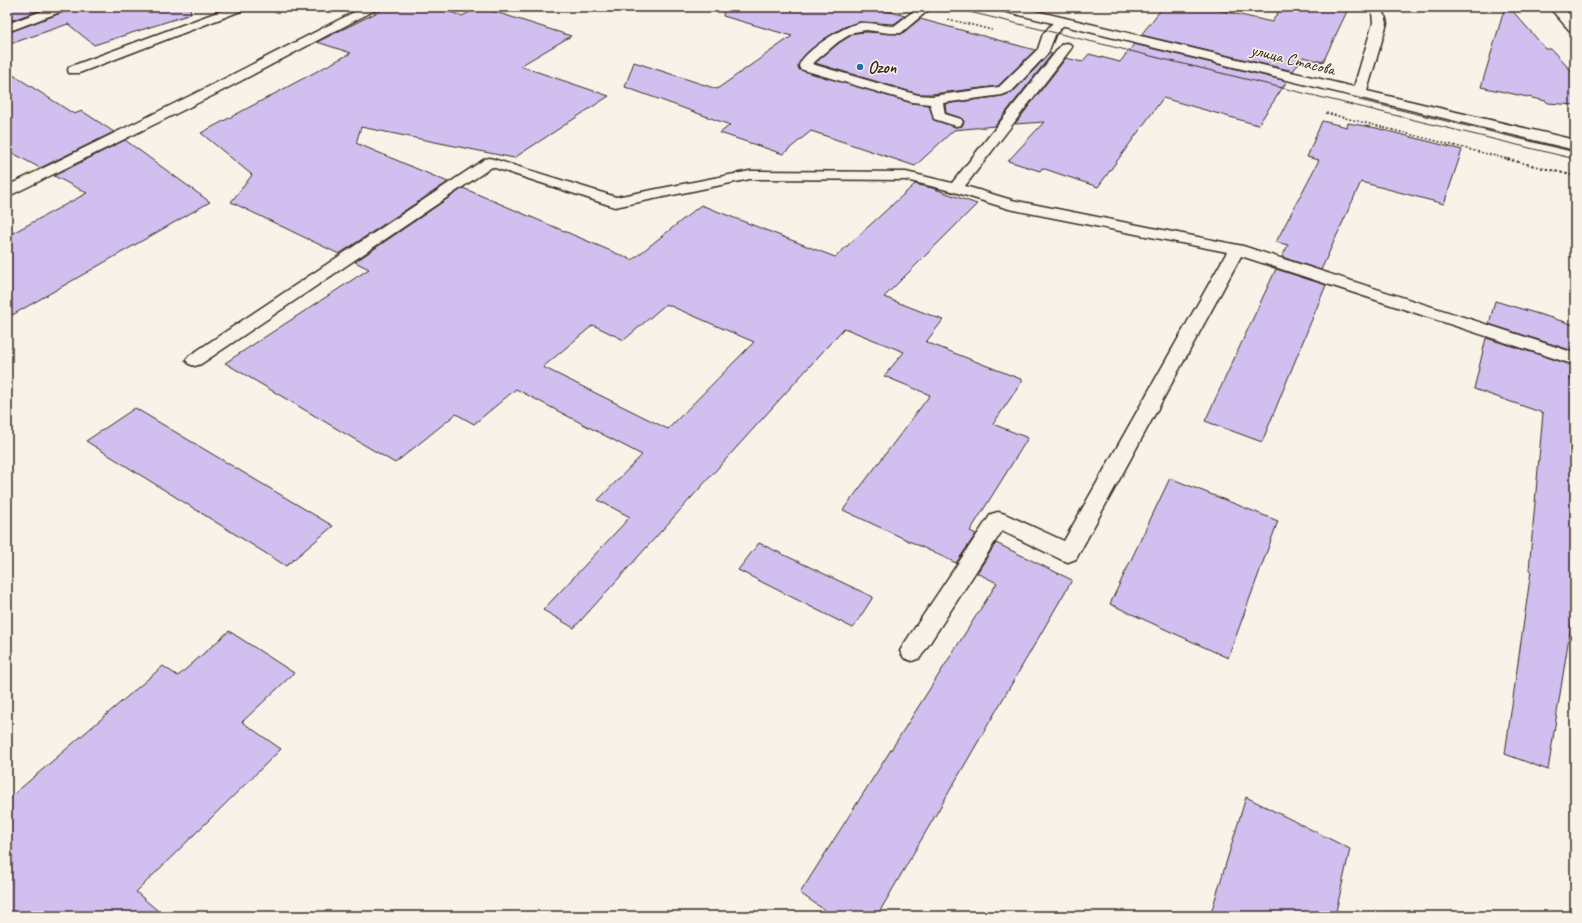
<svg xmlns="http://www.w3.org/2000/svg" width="1582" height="923" font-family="Caveat,sans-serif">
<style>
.building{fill:#d1bff0;stroke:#3b2a1e;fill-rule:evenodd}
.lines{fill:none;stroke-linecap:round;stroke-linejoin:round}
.service-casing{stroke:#3b2a1e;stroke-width:3}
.minor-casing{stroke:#3b2a1e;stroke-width:3}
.tertiary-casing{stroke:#3b2a1e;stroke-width:3}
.path-far1{stroke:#3b2a1e;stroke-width:1.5;stroke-dasharray:2 2;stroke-linecap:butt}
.path{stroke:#3b2a1e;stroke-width:2;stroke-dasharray:2.5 2.5;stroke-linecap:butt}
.service{fill:#f7f3e8;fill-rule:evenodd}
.minor{fill:#f7f3e8;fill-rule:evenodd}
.tertiary{fill:#f7f3e8;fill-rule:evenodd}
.tram{stroke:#3b2a1e;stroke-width:1}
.poi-dot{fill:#1f6fb2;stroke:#f7f3e8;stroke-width:1.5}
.labels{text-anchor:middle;stroke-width:3;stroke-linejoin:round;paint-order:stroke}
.far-street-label{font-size:17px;fill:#3b2a1e;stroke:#f7f3e8}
.far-poi-label{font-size:17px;font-weight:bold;fill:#3b2a1e;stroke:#f7f3e8;text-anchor:start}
</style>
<rect width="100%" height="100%" fill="#f7f3e8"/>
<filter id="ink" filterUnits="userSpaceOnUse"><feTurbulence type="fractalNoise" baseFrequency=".025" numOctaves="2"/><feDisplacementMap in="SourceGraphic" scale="8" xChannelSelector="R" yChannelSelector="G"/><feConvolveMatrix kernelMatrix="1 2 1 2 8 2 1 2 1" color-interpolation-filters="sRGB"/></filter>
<g filter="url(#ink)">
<g class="building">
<polygon points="7,7 49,7 7,22"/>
<polygon points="72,7 190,7 191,14 94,45 68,24 7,45 7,33 69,10"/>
<polygon points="388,7 436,7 462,16 480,7 571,36 520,66 609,96 514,158 361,127 356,143 448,182 339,254 231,202 252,175 201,133 351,53 317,42"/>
<polygon points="724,7 873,7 905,16 894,24 860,22 844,27 824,39 807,53 798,65 799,69 912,103 929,105 934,120 956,127 962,126 964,121 961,118 946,113 945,104 1002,96 1013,92 1050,53 1052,54 995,126 954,130 915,166 811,131 783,154 720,133 730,125 625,87 634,62 717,89 792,36 723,16"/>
<polygon points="1163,7 1204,7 1272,22 1281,7 1349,7 1323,62 1303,57 1293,71 1141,35"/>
<polygon points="1505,7 1509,7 1546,49 1551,49 1575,75 1575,105 1548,103 1546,101 1481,87"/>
<polygon points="920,19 1035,50 998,86 932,94 918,94 815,63 839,43 855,33 866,32 901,34"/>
<polygon points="1134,44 1287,81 1258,125 1163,98 1098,187 1042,168 1040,171 1008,161 1044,122 1015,124 1066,58 1082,62 1089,54 1120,62"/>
<polygon points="7,71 74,114 82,111 114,132 40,168 7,150"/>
<polygon points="1322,121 1347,127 1348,123 1376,128 1462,150 1444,204 1361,182 1321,270 1282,257 1288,245 1276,242 1319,160 1307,157"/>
<polygon points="125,140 210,202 7,318 7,236 87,193 54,176"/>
<path d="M915 184 932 188 977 204 884 297 943 320 926 342 1023 380 993 424 1028 438 970 531 976 534 956 563 843 510 930 395 884 376 904 352 844 328 574 628 543 610 630 517 598 500 642 455 516 389 474 424 456 414 395 463 225 363 369 269 355 262 463 188 632 260 701 205 835 257ZM666 304 754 342 668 429 543 367 593 325 624 340Z"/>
<polygon points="1276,269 1326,285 1262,442 1205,421"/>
<polygon points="1495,301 1575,325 1573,351 1489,324"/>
<polygon points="1486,338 1572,365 1570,380 1575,381 1575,599 1548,770 1505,754 1531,571 1529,570 1543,413 1474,389"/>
<polygon points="135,408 333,526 286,566 86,441"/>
<polygon points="1170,478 1278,521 1228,658 1110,604"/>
<polygon points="759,543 873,597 853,628 738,570"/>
<polygon points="996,543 1072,580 877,916 833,916 800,893 997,583 977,573"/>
<polygon points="229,631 294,673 242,722 281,749 136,892 164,916 7,916 7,800 163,666 178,676"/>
<polygon points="1246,797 1350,849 1335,916 1210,916"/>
</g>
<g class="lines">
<g class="service-casing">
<g id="service">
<polygon points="53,7 70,7 68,9 7,32 7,24"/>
<polygon points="231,7 248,7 246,9 79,73 69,73 68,70 69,67"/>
<polygon points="364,7 379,7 377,9 218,93 7,197 7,186 208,87"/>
<path d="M919 7H932L901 33H889L866 30 854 32 838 42 812 64 918 95 932 96 999 87 1038 49 1043 34 1057 18H1065L1067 21 1055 35 1048 53 1012 91 1002 95 943 103 945 114 961 119 963 122 961 125 956 126 934 119 930 104 912 102 800 69 799 66C802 52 845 25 860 23 872 22 882 26 894 26Z"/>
<polygon points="1066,43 1070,44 1072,47 1070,50 965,186 1012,200 1243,246 1575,353 1575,365 1241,256 1076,559 1068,562 1060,559 1002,531 920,658 912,661 904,658 900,651 904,644 991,514 998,512 1005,514 1064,541 1227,252 1009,209 951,191 906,180 750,179 615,207 492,167 201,364 195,366 189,364 186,360 189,356 485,159 490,158 616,197 750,171 906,172 952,183 1062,44"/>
</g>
</g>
<g class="minor-casing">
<polygon id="minor" points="997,7 1019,7 1354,87 1373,23 1372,12 1369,7 1381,7 1384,12 1387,23 1367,91 1575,140 1575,150 1003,11 998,10"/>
</g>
<g class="tertiary-casing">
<polygon id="tertiary" points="1549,7 1562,7 1575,20 1575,32 1570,31"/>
</g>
<g class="path-far1">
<polyline points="948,19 992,30"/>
<polyline points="1326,113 1511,160"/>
</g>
<polyline class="path" points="1507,159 1575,176"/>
<use href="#service" class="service"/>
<use href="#minor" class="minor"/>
<use href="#tertiary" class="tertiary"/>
<g class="tram">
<polyline points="949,7 1575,159"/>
<polyline points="1359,100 1575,152"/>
</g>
</g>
</g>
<circle class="poi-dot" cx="860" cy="67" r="4"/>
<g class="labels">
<g class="far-street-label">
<text transform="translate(1293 59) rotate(14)" y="6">улица Стасова</text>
</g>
<g class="far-poi-label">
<text x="868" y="73">Ozon</text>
</g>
</g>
<rect width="1582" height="923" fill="none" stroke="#f7f3e8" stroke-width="24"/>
<rect x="12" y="12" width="1558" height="899" fill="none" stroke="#3b2a1e" stroke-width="1.5" filter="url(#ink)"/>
</svg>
